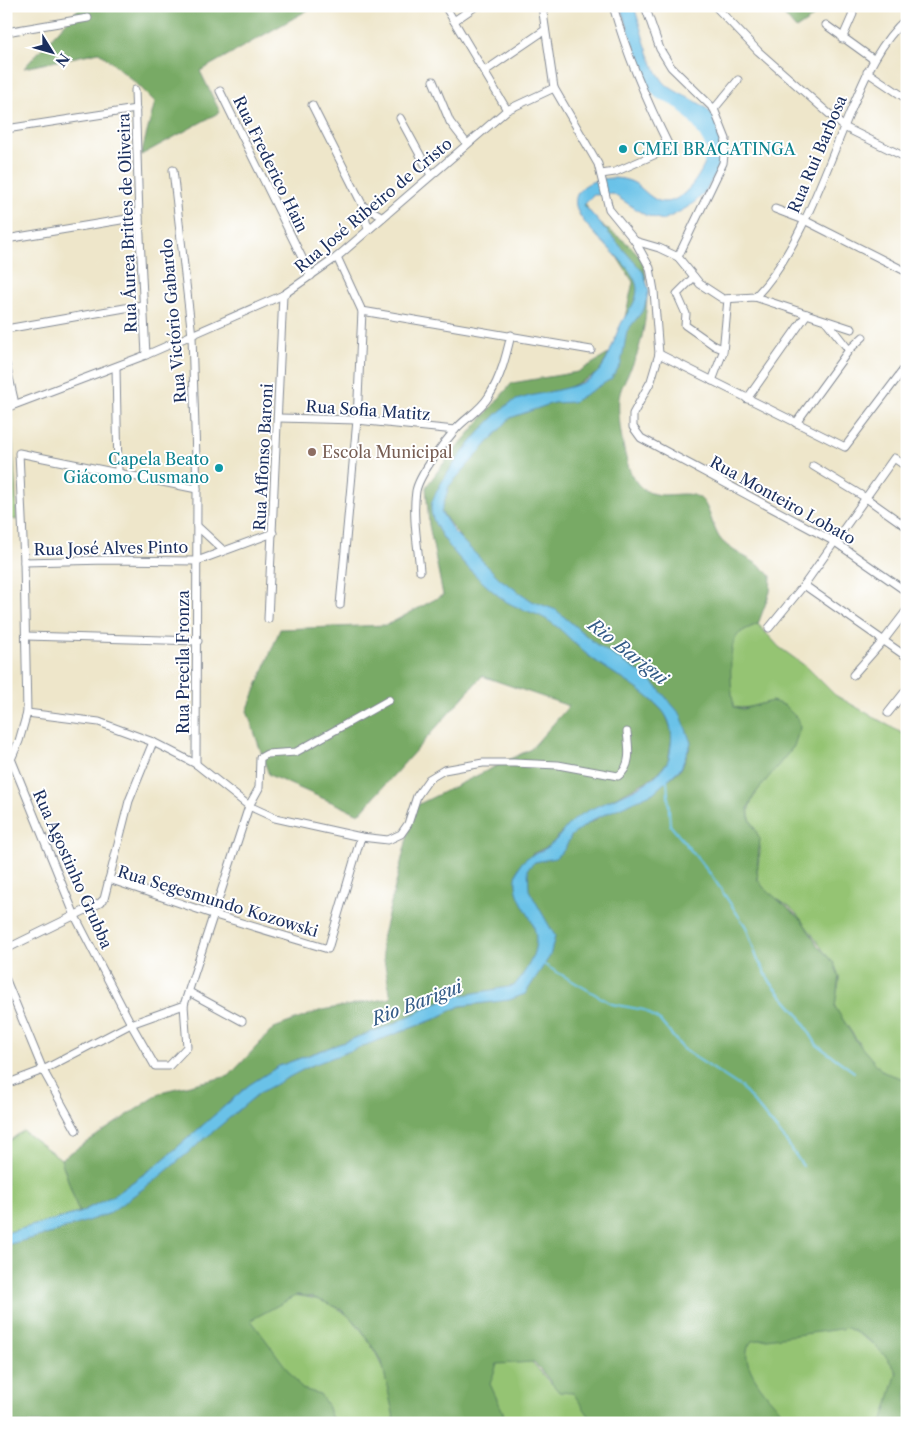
<svg xmlns="http://www.w3.org/2000/svg" width="913" height="1429" font-family="'Libre Caslon Text',serif">
<style>
.green{fill:#95c473;stroke:#587a68}
.forest{fill:#78aa65;stroke:#4a6c62;fill-rule:evenodd}
.water{fill:#6bc2e8;stroke:#4378a3}
.lines{fill:none;stroke-linecap:round;stroke-linejoin:round}
.stream{stroke:#6bc2e8;stroke-width:2}
.river{stroke:#6bc2e8;stroke-width:12}
.minor-casing{stroke:#848a94;stroke-width:9}
.minor{stroke:#fff;stroke-width:7}
.culture-dot{fill:#0f9aa8;stroke:#fff;stroke-width:2}
.education-dot{fill:#8d6e63;stroke:#fff;stroke-width:2}
.labels{text-anchor:middle;stroke-width:4;stroke-linejoin:round;paint-order:stroke}
.culture-label{font-size:16px;fill:#0d838f;stroke:#fff;text-anchor:start}
.street-label{font-size:16px;fill:#1b2f5e;stroke:#fff}
.education-label{font-size:16px;fill:#785e54;stroke:#fff;text-anchor:start}
.water-label{font-size:18px;font-style:italic;fill:#335b87;stroke:#fff}
</style>
<rect width="100%" height="100%" fill="#fff"/>
<filter id="ink" filterUnits="userSpaceOnUse"><feTurbulence type="fractalNoise" baseFrequency=".02" numOctaves="2"/><feDisplacementMap in="SourceGraphic" scale="10" xChannelSelector="R" yChannelSelector="G"/><feConvolveMatrix kernelMatrix="1 2 1 2 8 2 1 2 1" color-interpolation-filters="sRGB"/></filter>
<filter id="wash" filterUnits="userSpaceOnUse"><feTurbulence type="fractalNoise" baseFrequency=".0096" numOctaves="4" result="noise"/><feDisplacementMap in="SourceGraphic" scale="20" xChannelSelector="R" yChannelSelector="G"/><feGaussianBlur stdDeviation="1.12" result="paint"/><feColorMatrix in="noise" values="0 0 0 0 0 0 0 0 0 0 0 0 0 0 0 0 0 1.4 0 .05"/><feComposite in="paint" operator="in"/></filter>
<g filter="url(#wash)">
<rect width="100%" height="100%" fill="#eee6ca"/>
<g class="green">
<polygon points="11,412 17,520 6,518 6,414"/>
<path d="M758 624 779 647 808 668 835 695 907 736V1080C870 1073 869 1056 850 1030 845 1022 839 1016 835 1007 834 997 840 987 839 977 839 971 800 917 794 911 783 901 766 895 759 881 754 870 761 859 760 847 759 835 752 827 749 815 745 797 783 761 794 746L784 705C761 698 753 711 734 707 726 693 726 653 735 639 740 630 749 628 758 624Z"/>
<polygon points="23,1131 61,1159 79,1213 6,1233 6,1143"/>
<path d="M292 1295C366 1302 365 1347 403 1397 410 1406 419 1414 426 1423H333L332 1417 287 1390 227 1300Z"/>
<path d="M842 1325C863 1336 895 1354 898 1380 900 1393 894 1410 893 1423H794C777 1408 742 1376 746 1350 747 1345 752 1341 755 1337Z"/>
<polygon points="412,1328 526,1355 550,1383 579,1387 610,1423 504,1423 503,1412"/>
</g>
<g class="forest">
<polygon points="81,6 315,6 200,71 220,112 141,155 155,102 137,84 99,52 24,68"/>
<polygon points="780,6 822,6 811,19 796,29 784,15"/>
<path d="M580 195C587 202 586 210 593 217 607 232 630 240 641 259 653 282 645 337 635 359 630 372 621 384 619 398 617 416 624 463 634 479 653 508 681 486 700 498 710 505 712 530 722 541 737 556 758 560 771 576L770 592 758 624C749 628 739 631 735 639 728 652 731 693 734 707L743 709 772 701 784 705 798 719 800 728 794 746 755 794 748 808 749 817 760 839 757 870 758 880 764 888 801 919 818 946 834 963 839 976 835 1007 857 1042 883 1072 907 1080V1423H882L897 1372 887 1358 869 1340 848 1328 752 1341C731 1363 779 1409 794 1423H594L573 1393 559 1392 534 1362 497 1364 490 1384 503 1412 504 1423H395L382 1362 359 1326 341 1309 312 1297 297 1295 251 1320 302 1389 320 1394 327 1405 333 1423H6V1243L107 1208 234 1107 282 1074 435 1019 460 1006 483 1003 509 988 447 998 391 1025 279 1066 249 1085 157 1165 114 1195 79 1213 61 1159 164 1091 229 1076 274 1028 322 1010 391 998 381 943 415 806 531 749 569 706 482 676 359 814 269 775 247 711 280 629 387 625 443 595 429 525 426 487 443 464 512 383 578 372 610 353 598 373 564 390 545 393 598 387 623 326 633 282 608 243 580 216 576 202ZM433 501 495 584C489 582 481 580 477 576 461 562 425 523 433 501ZM571 640 665 706 690 747 681 769 653 792 611 810 576 831H572L539 861 535 862 532 854 551 845 561 833 601 805 645 782 659 772 668 761 673 733 665 713 643 692 591 658ZM518 877 540 935 537 940C538 917 512 900 518 877Z"/>
</g>
<path class="water" d="M620 6H634C642 31 647 60 663 81 672 93 695 98 707 109 732 131 722 167 706 190 697 204 678 213 663 220L645 215 613 194 593 195 584 205 643 272 649 290 644 309 627 331 621 364 611 379 573 402 553 403 510 418 449 486 441 512 454 532 500 579 532 601 556 610 597 645 649 678 681 715 691 743 681 768 653 793 594 819 571 836 565 849 555 858 535 862 528 868 529 890 555 936 550 956 525 994 509 1000 460 1006 435 1019 310 1066 259 1093 158 1178 108 1214 49 1234 6 1245V1233L79 1213 114 1195 157 1165 249 1085 279 1066 391 1025 447 998 514 986C569 920 501 912 519 867 525 854 541 854 550 845 559 839 564 828 572 821 598 800 648 792 666 764 670 758 670 752 671 745 673 732 670 719 661 709 641 688 616 676 593 659 577 648 565 631 549 621 536 612 520 610 507 602 486 588 429 534 431 507 433 484 494 410 514 401 538 391 582 391 599 371 611 357 613 339 621 324 627 311 637 304 637 289 636 258 554 217 581 189 594 176 622 175 636 184 644 190 653 201 663 202 688 203 706 165 712 146L704 126 686 103 656 89 643 71Z"/>
<g class="lines">
<g class="stream">
<polyline points="667,780 670,825 712,876 746,927 757,958 771,983 798,1014 817,1045 854,1072"/>
<polyline points="543,964 612,1004 644,1010 660,1021 684,1050 741,1087 786,1141 803,1166"/>
</g>
<polyline class="river" points="644,61 648,79 660,93 682,104 700,125 715,151 710,161"/>
</g>
</g>
<g filter="url(#ink)">
<g class="lines">
<g class="minor-casing">
<g id="minor">
<polyline points="445,6 507,110"/>
<polyline points="542,6 554,88 598,164 609,209 635,241 650,268 654,291 659,354 651,381 633,414 633,427 641,438 835,542 907,592"/>
<polyline points="715,6 758,51 844,127 907,158"/>
<polyline points="454,21 476,6"/>
<polyline points="826,25 873,59"/>
<polyline points="6,32 88,18"/>
<polyline points="842,39 853,14 848,6"/>
<polyline points="485,71 545,30"/>
<polyline points="867,72 907,99"/>
<polyline points="433,81 450,122 467,144"/>
<polyline points="135,90 139,217 146,355"/>
<polyline points="220,91 311,276"/>
<polyline points="312,105 363,206 368,230"/>
<polyline points="714,109 738,80"/>
<polyline points="400,118 431,175"/>
<polyline points="6,129 136,109"/>
<polyline points="173,170 192,336 197,489 196,764"/>
<path d="M601 174 615 172 670 148C647 102 627 55 613 6"/>
<polyline points="363,206 383,217"/>
<polyline points="775,209 804,220 907,272"/>
<polyline points="6,239 139,217"/>
<polyline points="635,241 659,248 678,257 723,163 726,139 714,109 671,67 660,49 645,6"/>
<polyline points="337,257 362,311 357,420 340,605"/>
<polyline points="678,257 700,284 723,299 755,297 852,329"/>
<polyline points="694,277 677,294 686,314 685,325 715,346 723,349"/>
<path d="M755 297C800 251 826 168 852 108 866 75 879 43 907 18"/>
<polyline points="362,311 591,350"/>
<polyline points="826,321 849,350"/>
<polyline points="6,329 142,305"/>
<polyline points="659,354 845,447 907,365"/>
<polyline points="6,364 15,404"/>
<polyline points="116,367 118,474"/>
<polyline points="712,381 723,352 728,299"/>
<polyline points="747,399 807,314"/>
<polyline points="6,408 146,355 283,295 337,257 507,110 554,88"/>
<polyline points="279,418 357,420 455,430"/>
<polyline points="796,423 849,350 863,337"/>
<polyline points="813,466 866,498 907,527"/>
<polyline points="197,526 224,551"/>
<polyline points="24,562 108,560 197,561 273,533"/>
<path d="M420 571C418 546 412 517 416 491 419 475 443 444 454 431 465 418 480 411 489 396 501 377 506 356 511 335"/>
<polyline points="804,585 907,657"/>
<polyline points="268,619 283,295"/>
<polyline points="769,628 804,585 894,458 907,467"/>
<polyline points="26,636 198,641"/>
<polyline points="853,675 884,640 907,610"/>
<path d="M27 713 99 722 153 742 196 764 249 806 275 818 361 837 388 840 401 834 408 824 417 796 429 779 444 770 483 763H514L558 765 618 776C632 767 629 748 627 732"/>
<polyline points="888,713 907,689"/>
<polyline points="12,761 75,916 131,1024 155,1066 169,1066 187,1047 184,1005 249,806 259,788 260,758 267,754 296,752 389,700"/>
<polyline points="6,771 19,741 27,713 24,562 19,453 197,489"/>
<polyline points="109,879 215,915 328,949 361,837"/>
<polyline points="6,949 100,903 104,899 129,801 153,742"/>
<polyline points="6,980 43,1070 76,1130"/>
<polyline points="189,992 242,1021"/>
<polyline points="6,1084 43,1070 131,1024 184,1005"/>
</g>
</g>
<use href="#minor" class="minor"/>
</g>
</g>
<g class="culture-dot">
<circle cx="623" cy="149" r="5"/>
<circle cx="219" cy="468" r="5"/>
</g>
<circle class="education-dot" cx="312" cy="452" r="5"/>
<g class="labels">
<g class="culture-label">
<text x="633" y="155">CMEI BRACATINGA</text>
<text x="209" y="465" text-anchor="end">Capela Beato<tspan x="209" dy="18">Giácomo Cusmano</tspan></text>
</g>
<g class="street-label">
<text transform="translate(817 154) rotate(-67)" y="6">Rua Rui Barbosa</text>
<text transform="translate(271 164) rotate(64)" y="6">Rua Frederico Hain</text>
<text transform="translate(373 205) rotate(-40)" y="6">Rua José Ribeiro de Cristo</text>
<text transform="translate(127 223) rotate(-92)" y="6">Rua Áurea Brittes de Oliveira</text>
<text transform="translate(173 321) rotate(-95)" y="6">Rua Victório Gabardo</text>
<text transform="translate(368 410) rotate(4)" y="6">Rua Sofia Matitz</text>
<text transform="translate(263 457) rotate(-87)" y="6">Rua Affonso Baroni</text>
<text transform="translate(783 500) rotate(29)" y="6">Rua Monteiro Lobato</text>
<text transform="translate(111 548) rotate(-1)" y="6">Rua José Alves Pinto</text>
<text transform="translate(183 662) rotate(-90)" y="6">Rua Precila Fronza</text>
<text transform="translate(73 869) rotate(66)" y="6">Rua Agostinho Grubba</text>
<text transform="translate(218 901) rotate(17)" y="6">Rua Segesmundo Kozowski</text>
</g>
<g class="education-label">
<text x="322" y="458">Escola Municipal</text>
</g>
<g class="water-label">
<text transform="translate(628 652) rotate(38)" y="6">Rio Barigui</text>
<text transform="translate(417 1003) rotate(-21)" y="6">Rio Barigui</text>
</g>
</g>
<rect width="913" height="1429" fill="none" stroke="#fff" stroke-width="25"/>
<g transform="translate(52 52) rotate(127)" stroke="#ffffff" stroke-width="4" paint-order="stroke">
<path d="M0-4L9 19L0 12L-9 19Z" fill="#1b2f5e"/>
<text y="-8" font-size="14" font-weight="bold" text-anchor="middle" fill="#1b2f5e">N</text>
</g>
</svg>
